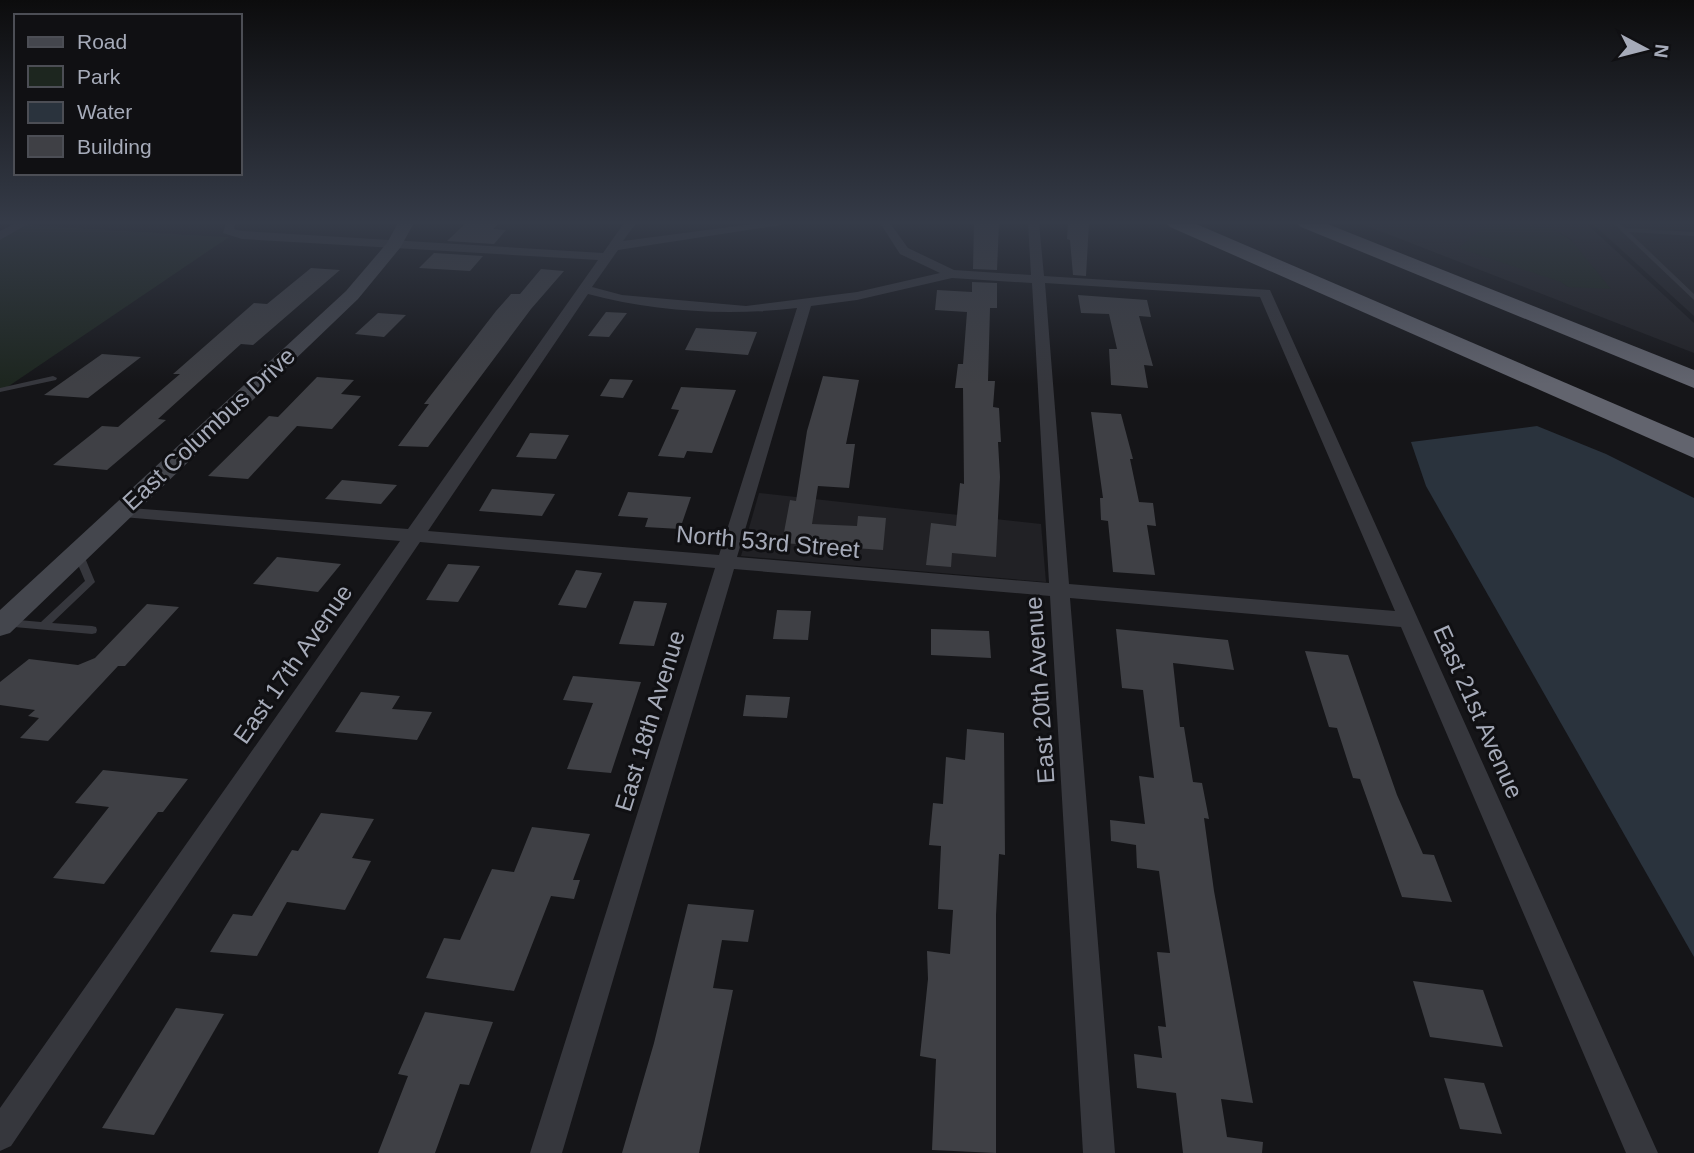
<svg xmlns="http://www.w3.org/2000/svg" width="1694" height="1153" font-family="Helvetica,sans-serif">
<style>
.built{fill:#212125;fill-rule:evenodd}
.green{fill:#1d261f}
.water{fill:#2a333d}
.building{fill:#3f4045}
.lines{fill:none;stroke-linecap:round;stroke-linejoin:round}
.service{fill:#36373d;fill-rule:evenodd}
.minor{fill:#36373d;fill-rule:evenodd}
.secondary{fill:#44464d;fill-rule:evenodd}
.motorway{fill:#62646e;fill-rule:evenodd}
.labels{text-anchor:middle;stroke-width:6;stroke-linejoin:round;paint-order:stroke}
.street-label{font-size:24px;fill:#a6abb9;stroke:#101013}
</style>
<rect width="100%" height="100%" fill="#151518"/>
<g class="built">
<path d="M1359 223H1586L1694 323V353ZM1488 224 1551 228 1572 240 1568 287Z"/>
<polygon points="1592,223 1694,223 1694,316"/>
<polygon points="759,493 1041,524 1046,582 741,556"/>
</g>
<g class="green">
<polygon points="1488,224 1551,228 1571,240 1611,289 1568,287 1561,282 1458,248"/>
<polygon points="27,225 225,237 229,237 0,392 0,240"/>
</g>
<polygon class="water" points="1537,426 1606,454 1694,498 1694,957 1426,486 1411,442"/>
<g class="building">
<polygon points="466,223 499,223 493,229 506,230 494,244 447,241"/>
<polygon points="974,223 999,223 997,270 973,269"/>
<polygon points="1068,223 1089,223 1086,276 1073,275 1070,240 1067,239"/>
<polygon points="434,253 483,256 470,271 419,268"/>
<polygon points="311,268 340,270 253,345 241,344 158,419 166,420 107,470 53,465 102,426 118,427 180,374 173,374 254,303 267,304"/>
<polygon points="541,269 564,271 531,309 428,447 398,446 429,404 424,404 496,311 511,294 520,294"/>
<polygon points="972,282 997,283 997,308 990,308 988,381 995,381 993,407 999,408 1001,442 998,442 1000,477 996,557 952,553 951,567 926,565 931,523 956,526 960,483 964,484 963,388 955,388 958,364 963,364 967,312 935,310 937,290 972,292"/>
<polygon points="1078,295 1147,300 1151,317 1139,316 1153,366 1144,365 1148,388 1111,385 1109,349 1117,349 1109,314 1081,313"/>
<polygon points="606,312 627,313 609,337 588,336"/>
<polygon points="378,313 406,315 384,337 355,334"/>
<polygon points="696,328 757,332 748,355 685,350"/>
<polygon points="102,354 141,357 88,398 44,395"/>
<polygon points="823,376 859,380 846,444 855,444 849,488 818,486 812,524 857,526 858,516 886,518 883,550 782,543 790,500 796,501 807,431"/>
<polygon points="317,377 354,380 341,394 361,396 332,429 297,426 248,479 208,476 269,416 278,417"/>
<polygon points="610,379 633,380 623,398 600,396"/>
<polygon points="681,387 736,390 712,453 687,451 684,458 658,456 679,410 671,409"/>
<polygon points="1091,412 1121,414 1133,459 1130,459 1139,502 1153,503 1156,526 1147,525 1155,575 1113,572 1108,521 1101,520 1100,498 1103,498"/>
<polygon points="530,433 569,435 556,459 516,457"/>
<polygon points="342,480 397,485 381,504 325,499"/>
<polygon points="492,489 555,494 542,516 479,511"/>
<polygon points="628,492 691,497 680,529 645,527 648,518 618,516"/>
<polygon points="277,557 341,564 318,592 253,584"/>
<polygon points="448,564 480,566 458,602 426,600"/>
<polygon points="576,570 602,573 586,608 558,605"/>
<polygon points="634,601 667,603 654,646 619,644"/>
<polygon points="147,604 179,607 125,666 118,666 48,741 20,738 39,718 28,716 35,710 0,705 0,682 29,659 78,665 95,658"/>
<polygon points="777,610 811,611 808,640 773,639"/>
<polygon points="931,629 989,631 991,658 931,655"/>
<polygon points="1116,629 1228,640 1234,670 1173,663 1180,727 1184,727 1193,782 1202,783 1209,819 1204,818 1214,891 1253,1103 1221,1099 1227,1137 1263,1142 1262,1153 1183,1153 1176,1093 1137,1088 1134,1054 1162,1058 1158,1026 1166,1027 1157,952 1170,953 1159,871 1137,868 1136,845 1111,841 1110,820 1145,824 1139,776 1154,778 1143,690 1122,688"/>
<polygon points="1305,651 1348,655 1397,795 1423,854 1434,855 1452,902 1402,897 1360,779 1353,778 1337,728 1329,727"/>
<polygon points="573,676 641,682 611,773 567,769 593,703 563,700"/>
<polygon points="361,692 400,696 392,709 432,712 417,740 335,732"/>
<polygon points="746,695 790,697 787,718 743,716"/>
<polygon points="967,729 1004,733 1005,855 999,854 996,915 996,1153 932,1150 936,1059 920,1056 928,979 927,951 950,954 953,910 938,909 941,846 929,845 933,803 943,804 946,757 965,760"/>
<polygon points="103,770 188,779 163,812 158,812 104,884 53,878 109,807 75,803"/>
<polygon points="321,813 374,819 352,858 371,861 345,910 287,902 257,956 210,952 233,914 252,916 292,850 298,851"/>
<polygon points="532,827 590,834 573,880 580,880 574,899 551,896 514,991 426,978 444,938 460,940 492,869 514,872"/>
<polygon points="688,904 754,910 748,942 722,940 713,988 733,990 699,1153 622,1153 654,1043"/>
<polygon points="1413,981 1483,990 1503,1047 1430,1037"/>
<polygon points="176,1008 224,1014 154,1135 102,1128"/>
<polygon points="425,1012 493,1022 469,1085 460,1084 435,1153 378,1153 408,1076 398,1074"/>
<polygon points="1444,1078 1484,1083 1502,1134 1460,1129"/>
</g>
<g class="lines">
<g class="service">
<polygon points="1613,223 1619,223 1625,228 1694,232 1694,236 1629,232 1694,294 1694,300"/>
<polygon points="53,376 57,378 56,380 0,392 0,388"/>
<polygon points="78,550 83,553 95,582 52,623 92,626 96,627 97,630 96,633 92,634 3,626 2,623 3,620 7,619 41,622 85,581 73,553"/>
</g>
<g class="minor">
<polygon points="16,223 30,223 0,240 0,231"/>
<path d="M226 223H236L234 229 242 231 603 253 624 223H636L623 241 760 223H782L781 225 618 250 592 287 622 295 746 306 857 292 940 273 900 254 880 223H890L908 248 954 270 1031 275 1028 223H1039L1044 276 1270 290 1658 1153H1626L1401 627 1070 598 1115 1153H1083L1050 596 734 569 562 1153H530L715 568 420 542 11 1146 0 1151V1108L400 541 123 517 117 515 114 511 117 507 408 529 598 260 242 239 223 233ZM952 278 1032 283 1049 583 737 557 811 306 857 300ZM1045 283 1260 297 1395 611 1069 584ZM588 294C655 312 729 316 797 308L719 555 428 531Z"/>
</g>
<polygon class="secondary" points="398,223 414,223 400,248 358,299 10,633 0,636 0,610 346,291 387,243"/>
<g class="motorway">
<polygon points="1166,223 1194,223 1694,438 1694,458 1170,227"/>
<polygon points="1297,223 1325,223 1694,370 1694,388 1301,227"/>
</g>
</g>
<linearGradient id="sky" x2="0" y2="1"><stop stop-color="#0c0c0d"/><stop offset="0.58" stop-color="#353b48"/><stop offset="1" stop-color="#353b48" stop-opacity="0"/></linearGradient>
<rect width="1694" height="384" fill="url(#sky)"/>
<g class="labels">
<g class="street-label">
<text transform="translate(209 429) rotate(-43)" y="8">East Columbus Drive</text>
<text transform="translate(768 542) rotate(5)" y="8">North 53rd Street</text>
<text transform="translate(293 664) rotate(-55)" y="8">East 17th Avenue</text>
<text transform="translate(1040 690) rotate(-94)" y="8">East 20th Avenue</text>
<text transform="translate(1478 712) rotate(66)" y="8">East 21st Avenue</text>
<text transform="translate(650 721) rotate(-73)" y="8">East 18th Avenue</text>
</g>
</g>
<rect x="14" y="14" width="228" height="161" fill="#101013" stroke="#4c4e55" stroke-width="2"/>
<rect x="28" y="37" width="35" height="10" fill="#44464d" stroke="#4c4e55" stroke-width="2"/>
<text x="77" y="49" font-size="21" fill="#a6abb9">Road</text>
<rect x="28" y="66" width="35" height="21" fill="#1d261f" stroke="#4c4e55" stroke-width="2"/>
<text x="77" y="84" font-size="21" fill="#a6abb9">Park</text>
<rect x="28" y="102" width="35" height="21" fill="#2a333d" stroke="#4c4e55" stroke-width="2"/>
<text x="77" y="119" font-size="21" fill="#a6abb9">Water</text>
<rect x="28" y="136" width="35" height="21" fill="#3f4045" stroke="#4c4e55" stroke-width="2"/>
<text x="77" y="154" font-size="21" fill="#a6abb9">Building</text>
<g transform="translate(1645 49) rotate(97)" stroke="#101013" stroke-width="5" paint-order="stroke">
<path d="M0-5L12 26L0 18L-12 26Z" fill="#a6abb9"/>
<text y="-10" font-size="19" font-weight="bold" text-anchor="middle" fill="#a6abb9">N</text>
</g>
</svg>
